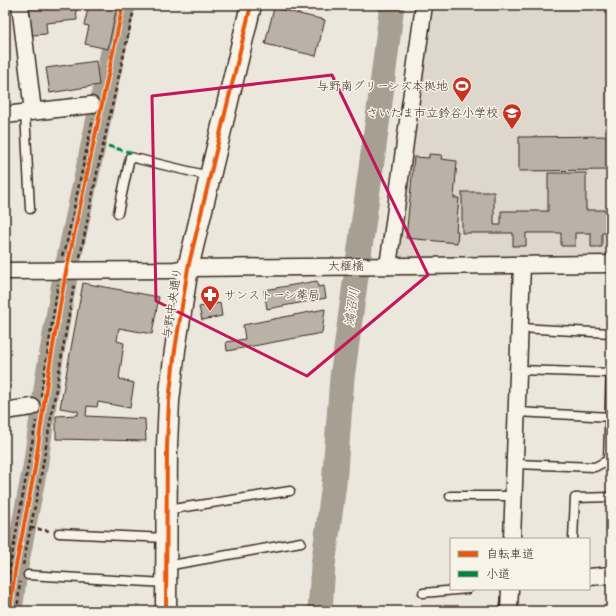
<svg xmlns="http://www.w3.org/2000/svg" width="616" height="616" font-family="'Comic Neue','Klee One',sans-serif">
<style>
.built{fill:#ddd7cc}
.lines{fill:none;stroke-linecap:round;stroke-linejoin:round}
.river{stroke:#a89f93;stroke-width:25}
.building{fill:#bab2a7;stroke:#3b2a1e}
.service-casing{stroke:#3b2a1e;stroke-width:11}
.minor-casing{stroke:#3b2a1e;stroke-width:19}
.tertiary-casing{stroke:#3b2a1e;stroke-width:23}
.path{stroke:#3b2a1e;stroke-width:2.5;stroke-dasharray:4 3;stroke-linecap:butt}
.service{stroke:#f7f3e8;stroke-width:8}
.minor{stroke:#f7f3e8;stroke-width:16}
.tertiary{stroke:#f7f3e8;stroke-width:20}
.quiet{stroke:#00873e;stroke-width:3;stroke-dasharray:6 3;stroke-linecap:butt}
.cycleway-casing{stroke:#f7f3e8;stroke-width:6}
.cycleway{stroke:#e8590c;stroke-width:4}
.marked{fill:none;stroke:#c2185b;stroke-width:3;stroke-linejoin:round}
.labels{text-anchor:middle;stroke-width:3;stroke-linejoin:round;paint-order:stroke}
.poi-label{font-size:12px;fill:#3b2a1e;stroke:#f7f3e8;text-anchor:end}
.street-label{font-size:12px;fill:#3b2a1e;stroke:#f7f3e8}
.water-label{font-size:13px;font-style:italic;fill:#615347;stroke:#f7f3e8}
</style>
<rect width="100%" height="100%" fill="#ece7dc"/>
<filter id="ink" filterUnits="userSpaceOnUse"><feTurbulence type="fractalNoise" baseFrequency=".025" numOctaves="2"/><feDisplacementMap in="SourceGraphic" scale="8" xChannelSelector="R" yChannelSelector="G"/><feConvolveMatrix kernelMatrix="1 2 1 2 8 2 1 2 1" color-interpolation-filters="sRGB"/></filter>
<g filter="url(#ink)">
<polygon class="built" points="431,5 611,5 611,258 399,261 395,254"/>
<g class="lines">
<g class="river">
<polyline points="10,611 15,571 35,468 48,375 65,277 123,5"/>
<polyline points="320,611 323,566 334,484 342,378 379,110 392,5"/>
</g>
</g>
<g class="building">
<polygon points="29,5 76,5 77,20 46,23 47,34 32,35"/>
<polygon points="89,5 117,5 108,49 85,44 89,26 84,25"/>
<polygon points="274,8 325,20 316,56 265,44"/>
<polygon points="96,61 99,85 50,93 46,68"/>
<polygon points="611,136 611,170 519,171 519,137"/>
<polygon points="429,154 442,155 441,159 457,161 454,198 459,198 456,231 458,231 457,243 406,238 414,157 429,158"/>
<polygon points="548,173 586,173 586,210 611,210 611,246 609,246 609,233 602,233 602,247 591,247 591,233 575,233 575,246 561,246 561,233 526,233 526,246 513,246 513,233 462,233 462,192 494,192 494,225 501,225 501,211 548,211"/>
<polygon points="317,281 318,287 324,286 326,298 267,309 264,290"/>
<polygon points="83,283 159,297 152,334 119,328 117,341 124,343 119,379 134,383 130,408 98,402 97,407 87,406 86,416 145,419 146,441 56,439 56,416 78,415 78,411 60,408"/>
<polygon points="220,303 222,316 202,320 199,307"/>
<polygon points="325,309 322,333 227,351 226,342 245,339 243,325"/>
</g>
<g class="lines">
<g class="service-casing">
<g id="service">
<polyline points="25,112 30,209"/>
<polyline points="118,213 130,157 209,176"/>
<polyline points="520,328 611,333"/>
<polyline points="518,370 611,373"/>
<polyline points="517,412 611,417"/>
<polyline points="515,464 595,467 608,460 611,368"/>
<polyline points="450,496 514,496"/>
<polyline points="166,510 290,491"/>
<polyline points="59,533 166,538"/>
<polyline points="573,539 575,498 611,497"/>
<polyline points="166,566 301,542"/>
<polyline points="28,575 166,583"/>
<polyline points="423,593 468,589"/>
</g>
</g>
<g class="minor-casing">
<g id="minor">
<polyline points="20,5 33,111"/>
<polyline points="5,115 91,105"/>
<polyline points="388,266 424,5"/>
<polyline points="5,271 175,270 188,268 611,264"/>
<polyline points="5,411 32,407"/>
<polyline points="512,539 522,265"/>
<polyline points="589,577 611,575"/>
<polyline points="509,611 510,589"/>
</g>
</g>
<g class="tertiary-casing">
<polyline id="tertiary" points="166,611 167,445 169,401 175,350 188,268 251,5"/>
</g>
<g class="path">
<polyline points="62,256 66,246 93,119"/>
<polyline points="80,257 98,168 135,5"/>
<polyline points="41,396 58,284"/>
<polyline points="31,528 50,531"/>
<polyline points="23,565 40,481 74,285"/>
<polyline points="5,595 36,421"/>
<polyline points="17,611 20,582"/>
</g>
<use href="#service" class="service"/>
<use href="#minor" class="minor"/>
<use href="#tertiary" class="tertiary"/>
<polyline class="quiet" points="108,146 129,152 130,157"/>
<g class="cycleway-casing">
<g id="cycleway">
<polyline points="10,611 15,571 35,468 48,375 65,277 123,5"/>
<polyline points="166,611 167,445 169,401 175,350 188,268 251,5"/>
</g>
</g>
<use href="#cycleway" class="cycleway"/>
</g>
</g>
<path class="marked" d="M332 75 428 275 307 376 156 301 152 96Z"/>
<defs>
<g id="stadium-pin" transform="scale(1)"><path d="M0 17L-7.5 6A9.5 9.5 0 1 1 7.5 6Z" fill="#c8321e" stroke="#f7f3e8"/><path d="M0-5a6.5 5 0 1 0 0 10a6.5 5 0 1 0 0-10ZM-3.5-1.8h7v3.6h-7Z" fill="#fff"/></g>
<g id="school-pin" transform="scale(1)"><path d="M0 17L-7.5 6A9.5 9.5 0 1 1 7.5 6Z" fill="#c8321e" stroke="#f7f3e8"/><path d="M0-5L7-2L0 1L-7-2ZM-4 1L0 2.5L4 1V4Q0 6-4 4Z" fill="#fff"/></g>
<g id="pharmacy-pin" transform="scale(1)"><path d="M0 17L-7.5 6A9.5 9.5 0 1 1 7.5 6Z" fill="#c8321e" stroke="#f7f3e8"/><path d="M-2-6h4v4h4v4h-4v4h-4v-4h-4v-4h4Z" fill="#fff"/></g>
</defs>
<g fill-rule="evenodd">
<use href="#stadium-pin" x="462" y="86"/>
<use href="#school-pin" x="512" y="113"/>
<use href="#pharmacy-pin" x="210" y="295"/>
</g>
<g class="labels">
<g class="poi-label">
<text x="448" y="90">与野南グリーンズ本拠地</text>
<text x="498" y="117">さいたま市立鈴谷小学校</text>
<text x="224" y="299" text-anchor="start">サンストーン薬局</text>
</g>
<g class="street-label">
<text x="346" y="270">大榧橋</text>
<text transform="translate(172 303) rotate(-81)" y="4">与野中央通り</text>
</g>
<g class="water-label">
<text transform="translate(351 307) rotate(-82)" y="5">鴻沼川</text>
</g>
</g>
<rect width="616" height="616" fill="none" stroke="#f7f3e8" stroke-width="20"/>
<rect x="10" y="10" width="596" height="596" fill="none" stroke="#3b2a1e" stroke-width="1.5" filter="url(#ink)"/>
<rect x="450" y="538" width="140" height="52" fill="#f7f3e8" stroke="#aca397"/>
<rect x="458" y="551" width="20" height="6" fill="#e8590c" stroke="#aca397"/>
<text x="486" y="558" font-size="12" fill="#3b2a1e">自転車道</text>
<rect x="458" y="571" width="20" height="6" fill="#00873e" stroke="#aca397"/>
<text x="486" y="578" font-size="12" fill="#3b2a1e">小道</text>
</svg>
